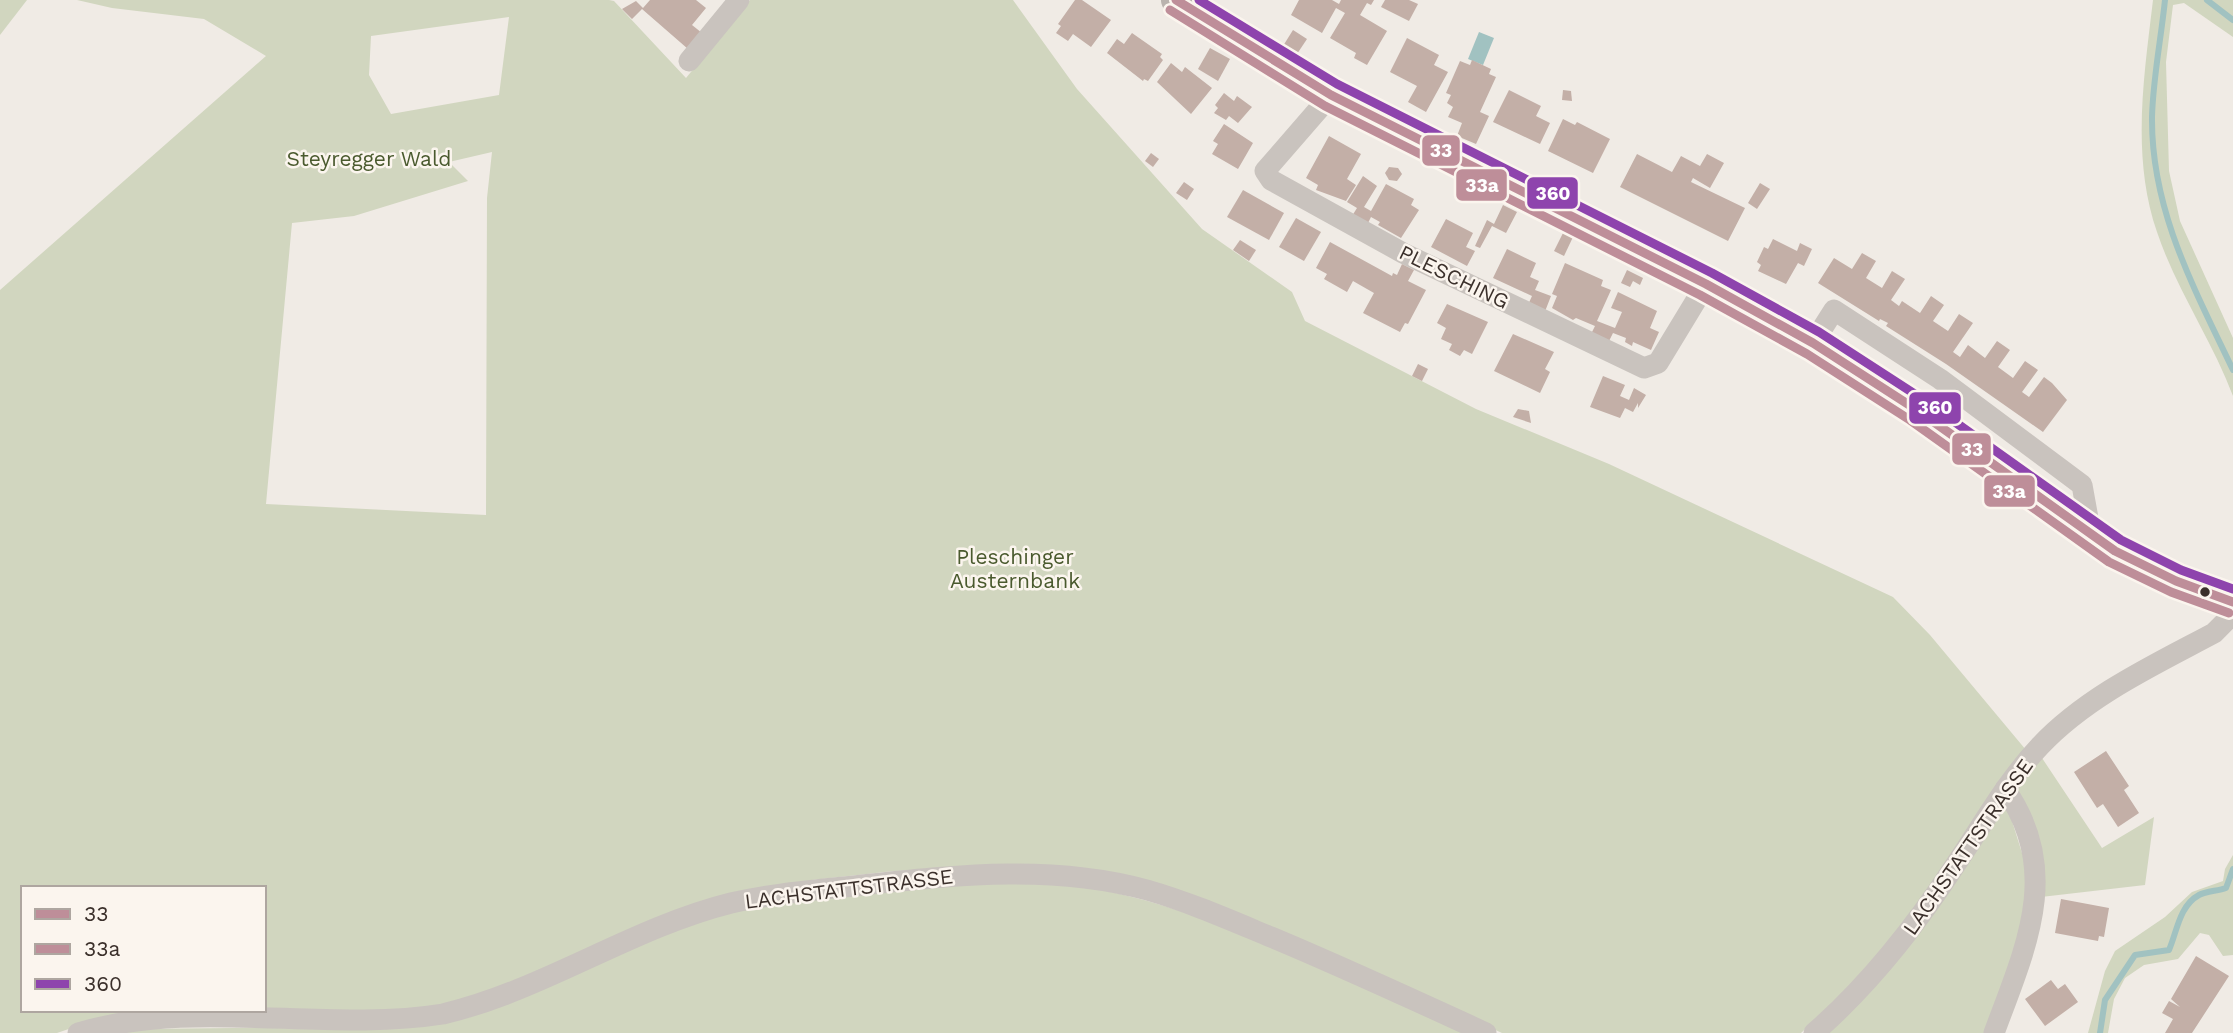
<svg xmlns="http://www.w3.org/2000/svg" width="2233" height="1033" font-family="'Work Sans',sans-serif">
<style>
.green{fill:#d1d6bf;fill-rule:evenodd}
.water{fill:#a1c2c1}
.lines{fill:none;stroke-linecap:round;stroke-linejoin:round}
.stream{stroke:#a1c2c1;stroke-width:6}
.building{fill:#c3afa7}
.minor{stroke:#c9c3be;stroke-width:21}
.secondary{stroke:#bab3ae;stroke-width:30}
.bus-1-casing{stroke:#fbf5ee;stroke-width:14}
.bus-2-casing{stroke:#fbf5ee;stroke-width:14}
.bus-3-casing{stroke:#fbf5ee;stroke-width:14}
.bus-1{stroke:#be8e99;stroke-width:9}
.bus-2{stroke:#be8e99;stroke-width:9}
.bus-3{stroke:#8e44ad;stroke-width:9}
.bus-dot{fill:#3b302b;stroke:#fbf5ee;stroke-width:2.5}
.labels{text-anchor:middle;stroke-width:5;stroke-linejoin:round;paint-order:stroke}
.park-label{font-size:21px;fill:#4a5a2e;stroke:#fbf5ee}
.street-label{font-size:21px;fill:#3b302b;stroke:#fbf5ee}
.line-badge{stroke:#fbf5ee;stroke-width:2.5}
.badge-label{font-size:19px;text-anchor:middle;font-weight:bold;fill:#fff}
</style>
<rect width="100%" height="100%" fill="#f0ebe5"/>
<g class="green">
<polygon points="0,0 27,0 0,35"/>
<path d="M77 0H609L614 1 686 78 750 0H1013L1077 89 1202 229 1292 292 1305 321 1476 409 1609 464 1893 597 1930 635 2026 750 1872 967 1801 1033H1502L1307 942 1219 907 974 868 894 871 812 880 578 953 484 994 421 1010 98 1019 57 1033H0V290L266 56 204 19 112 8ZM509 17 499 95 391 114 369 75 371 36ZM492 152 487 198 486 515 266 504 292 223 354 216 468 181 449 162ZM23 888H264V1010H23Z"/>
<path d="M2153 0H2233V37L2184 3 2173 5 2166 62 2169 171 2180 221 2233 338V396C2212 340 2176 289 2157 232 2131 157 2144 76 2153 0Z"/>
<polygon points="2042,758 2102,848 2154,817 2145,885 2041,897 2018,793 2018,784"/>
<polygon points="2006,802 2033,888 1989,1033 1827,1033"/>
<polygon points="2233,855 2233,955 2223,956 2209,935 2200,933 2178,959 2144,965 2125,978 2114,999 2108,1033 2088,1033 2105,971 2115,951 2165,917 2192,892 2223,881 2225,869"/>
<path d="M969 882C1000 883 1034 879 1065 883 1207 905 1339 975 1469 1033H104L138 1029 405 1026 740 907Z"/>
</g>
<polygon class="water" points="1479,32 1494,38 1483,65 1468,59"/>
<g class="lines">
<g class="stream">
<path d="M2165 0C2161 39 2153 78 2152 117 2151 210 2194 288 2233 370"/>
<polyline points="2207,0 2233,20"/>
<path d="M2100 1033 2105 1000 2135 955 2169 950C2177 932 2179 906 2199 895 2206 891 2218 891 2226 888L2233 869"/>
</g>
</g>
<g class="building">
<polygon points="650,0 696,0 706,8 692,25 702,33 688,49 642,9 632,19 622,9 636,1 643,8"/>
<polygon points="1075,0 1082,0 1111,20 1091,47 1073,34 1068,41 1056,33 1061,26 1058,24"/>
<polygon points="1299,0 1332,0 1339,4 1341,0 1374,0 1371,5 1367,3 1360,15 1387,31 1367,65 1354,58 1356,53 1330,38 1345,13 1336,8 1322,33 1291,15"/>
<polygon points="1385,0 1409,0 1418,4 1409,21 1381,7"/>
<polygon points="1293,30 1307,39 1297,54 1283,46"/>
<polygon points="1132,33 1162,54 1160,57 1163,60 1148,81 1144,79 1143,81 1107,53 1117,39 1124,44"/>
<polygon points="1407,38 1439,55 1434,65 1448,72 1426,112 1408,102 1417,86 1390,72"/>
<polygon points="1210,48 1230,59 1218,81 1198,69"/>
<polygon points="1472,60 1491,69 1489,74 1496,77 1480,112 1489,116 1476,144 1457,136 1462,123 1448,117 1453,107 1447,103 1451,95 1446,93 1460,61 1470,65"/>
<polygon points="1171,63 1182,72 1185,67 1212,88 1191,114 1157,82"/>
<polygon points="1509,90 1541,106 1536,116 1550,123 1540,144 1493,122"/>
<polygon points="1563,90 1571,91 1572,101 1562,100"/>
<polygon points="1224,93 1234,101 1237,96 1252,107 1238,123 1229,116 1226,120 1214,113 1218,108 1215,105"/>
<polygon points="1563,119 1575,125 1577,122 1610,139 1593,173 1548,151"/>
<polygon points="1224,124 1253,143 1238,169 1212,154 1218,144 1213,141"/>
<polygon points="1329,136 1361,154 1347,179 1356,185 1346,201 1316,190 1318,185 1306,178"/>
<polygon points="1151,153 1159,159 1153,167 1145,161"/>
<polygon points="1637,154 1672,172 1681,156 1700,166 1707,154 1724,163 1710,188 1693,178 1691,182 1745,208 1728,241 1620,187"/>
<polygon points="1389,167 1398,168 1402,174 1397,181 1389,180 1385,173"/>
<polygon points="1363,176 1377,186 1364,207 1371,211 1386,184 1414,199 1411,205 1419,210 1401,238 1378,225 1380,222 1371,217 1367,225 1352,216 1357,208 1347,202"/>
<polygon points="1184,182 1194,189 1187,200 1176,193"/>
<polygon points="1760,183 1770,189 1757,209 1748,203"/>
<polygon points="1243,190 1284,213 1269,240 1227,217"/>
<polygon points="1503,205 1517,212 1506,233 1492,226 1480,248 1475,246 1487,220 1494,224"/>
<polygon points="1296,218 1321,232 1304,261 1279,247"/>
<polygon points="1446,219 1473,233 1466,247 1475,251 1467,266 1431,247"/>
<polygon points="1563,233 1573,237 1564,256 1554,251"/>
<polygon points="1773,239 1797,251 1800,243 1812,249 1804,266 1798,263 1786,284 1758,271 1761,265 1757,262 1764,247 1768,249"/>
<polygon points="1240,240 1256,250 1249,261 1233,250"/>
<polygon points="1330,242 1392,276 1393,273 1397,275 1402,264 1414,270 1408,281 1426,290 1408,324 1405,323 1400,332 1363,313 1374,293 1353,281 1347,292 1324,279 1327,274 1316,268"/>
<polygon points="1507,249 1536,263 1530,277 1539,281 1535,290 1551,296 1544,314 1527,307 1532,296 1493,278"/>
<polygon points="1862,253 1876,261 1866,278 1882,288 1892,271 1905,279 1891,300 1899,306 1902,301 1920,313 1931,296 1944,305 1933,321 1948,331 1959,314 1973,323 1953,352 1960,357 1968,345 1985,358 1997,341 2010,350 1998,367 2013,378 2025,361 2038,370 2022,392 2029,397 2044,377 2052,383 2067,400 2043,432 1946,364 1886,326 1888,323 1880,319 1879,321 1818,283 1834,258 1852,269"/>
<polygon points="1565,263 1603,280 1601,286 1611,290 1597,321 1615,328 1622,312 1611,308 1618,292 1657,311 1650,328 1659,332 1651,350 1633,342 1632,346 1625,342 1626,338 1613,333 1608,343 1590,336 1595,326 1576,318 1573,320 1552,308 1557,296 1552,294"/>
<polygon points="1627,270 1643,278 1640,285 1633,281 1630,287 1621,283"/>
<polygon points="1447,304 1488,322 1472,354 1464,350 1460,356 1449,350 1452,344 1441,339 1446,328 1437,323"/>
<polygon points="1513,334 1554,352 1545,369 1550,372 1540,393 1494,371"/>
<polygon points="1418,364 1428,369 1422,381 1412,376"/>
<polygon points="1603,376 1625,385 1620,396 1629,400 1634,388 1646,395 1638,408 1638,403 1633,412 1625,408 1620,418 1590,407"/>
<polygon points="1518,409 1529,411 1531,423 1513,417"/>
<polygon points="2106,751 2129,786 2124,790 2139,813 2118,827 2103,804 2097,808 2074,772"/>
<polygon points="2061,899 2109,908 2104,937 2099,936 2098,941 2055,933"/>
<polygon points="2196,956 2229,976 2192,1033 2165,1033 2173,1019 2162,1013 2169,1001 2180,1007 2171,999"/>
<polygon points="2051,980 2058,989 2065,984 2078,1002 2045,1026 2025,999"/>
</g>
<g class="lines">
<g class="minor">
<polyline points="689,61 739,0"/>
<polyline points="1331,95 1265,171 1271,180 1403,253 1644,368 1658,363 1706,284"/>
<polyline points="1813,343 1834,310 1940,379 2082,485 2091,535"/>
<path d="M78 1033C196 998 324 1033 443 1014 544 990 631 928 731 903 774 893 819 890 862 885 957 875 1053 864 1147 890 1189 902 1230 920 1271 937 1343 967 1414 1000 1486 1033"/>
<path d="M1814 1033C1869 985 1914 928 1954 867 1982 826 2006 782 2040 746 2087 696 2154 665 2214 633L2226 621 2232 602"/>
<path d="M1994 1033C2025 949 2063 871 2005 789"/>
</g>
<polyline class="secondary" points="1176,0 1331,95 1706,284 1813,343 1917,410 2115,551 2176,581 2233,602"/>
<g class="bus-1-casing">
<polyline id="bus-1" points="1176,0 1331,95 1706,284 1813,343 1917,410 2115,551 2176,581 2233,602"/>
</g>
<g class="bus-2-casing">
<polyline id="bus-2" points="1170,10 1325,106 1700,295 1807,354 1910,420 2109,562 2171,592 2229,613"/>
</g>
<g class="bus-3-casing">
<polyline id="bus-3" points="1199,0 1337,84 1712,273 1819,332 1924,400 2121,540 2181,570 2233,589"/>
</g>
<use href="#bus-1" class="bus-1"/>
<use href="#bus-2" class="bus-2"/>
<use href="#bus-3" class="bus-3"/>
</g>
<circle class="bus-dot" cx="2205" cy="592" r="6"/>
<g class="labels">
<g class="park-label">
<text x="369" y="166">Steyregger Wald</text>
<text x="1015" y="564">Pleschinger<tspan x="1015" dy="24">Austernbank</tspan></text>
</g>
<g class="street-label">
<text transform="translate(1454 277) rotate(26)" y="7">PLESCHING</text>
<text transform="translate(1968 847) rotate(-55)" y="7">LACHSTATTSTRASSE</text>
<text transform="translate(849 889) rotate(-7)" y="7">LACHSTATTSTRASSE</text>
</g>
</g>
<g class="line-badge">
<rect x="1421" y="134" width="40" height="33" rx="7" fill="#be8e99"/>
<rect x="1455" y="168" width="53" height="34" rx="7" fill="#be8e99"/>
<rect x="1526" y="176" width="53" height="34" rx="7" fill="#8e44ad"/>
<rect x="1908" y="391" width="54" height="34" rx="7" fill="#8e44ad"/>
<rect x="1951" y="432" width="41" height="34" rx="7" fill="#be8e99"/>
<rect x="1983" y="474" width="53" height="34" rx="7" fill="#be8e99"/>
</g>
<g class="badge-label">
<text x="1441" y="157">33</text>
<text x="1482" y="192">33a</text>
<text x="1553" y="200">360</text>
<text x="1935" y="414">360</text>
<text x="1972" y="456">33</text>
<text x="2009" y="498">33a</text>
</g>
<rect x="21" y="886" width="245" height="126" fill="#fbf5ee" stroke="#aea6a0" stroke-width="2"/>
<rect x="35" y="909" width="35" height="10" fill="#be8e99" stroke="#aea6a0" stroke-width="2"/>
<text x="84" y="921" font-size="21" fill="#3b302b">33</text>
<rect x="35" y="944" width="35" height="10" fill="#be8e99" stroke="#aea6a0" stroke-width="2"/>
<text x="84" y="956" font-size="21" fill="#3b302b">33a</text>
<rect x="35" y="979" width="35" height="10" fill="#8e44ad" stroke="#aea6a0" stroke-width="2"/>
<text x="84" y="991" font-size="21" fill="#3b302b">360</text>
</svg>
